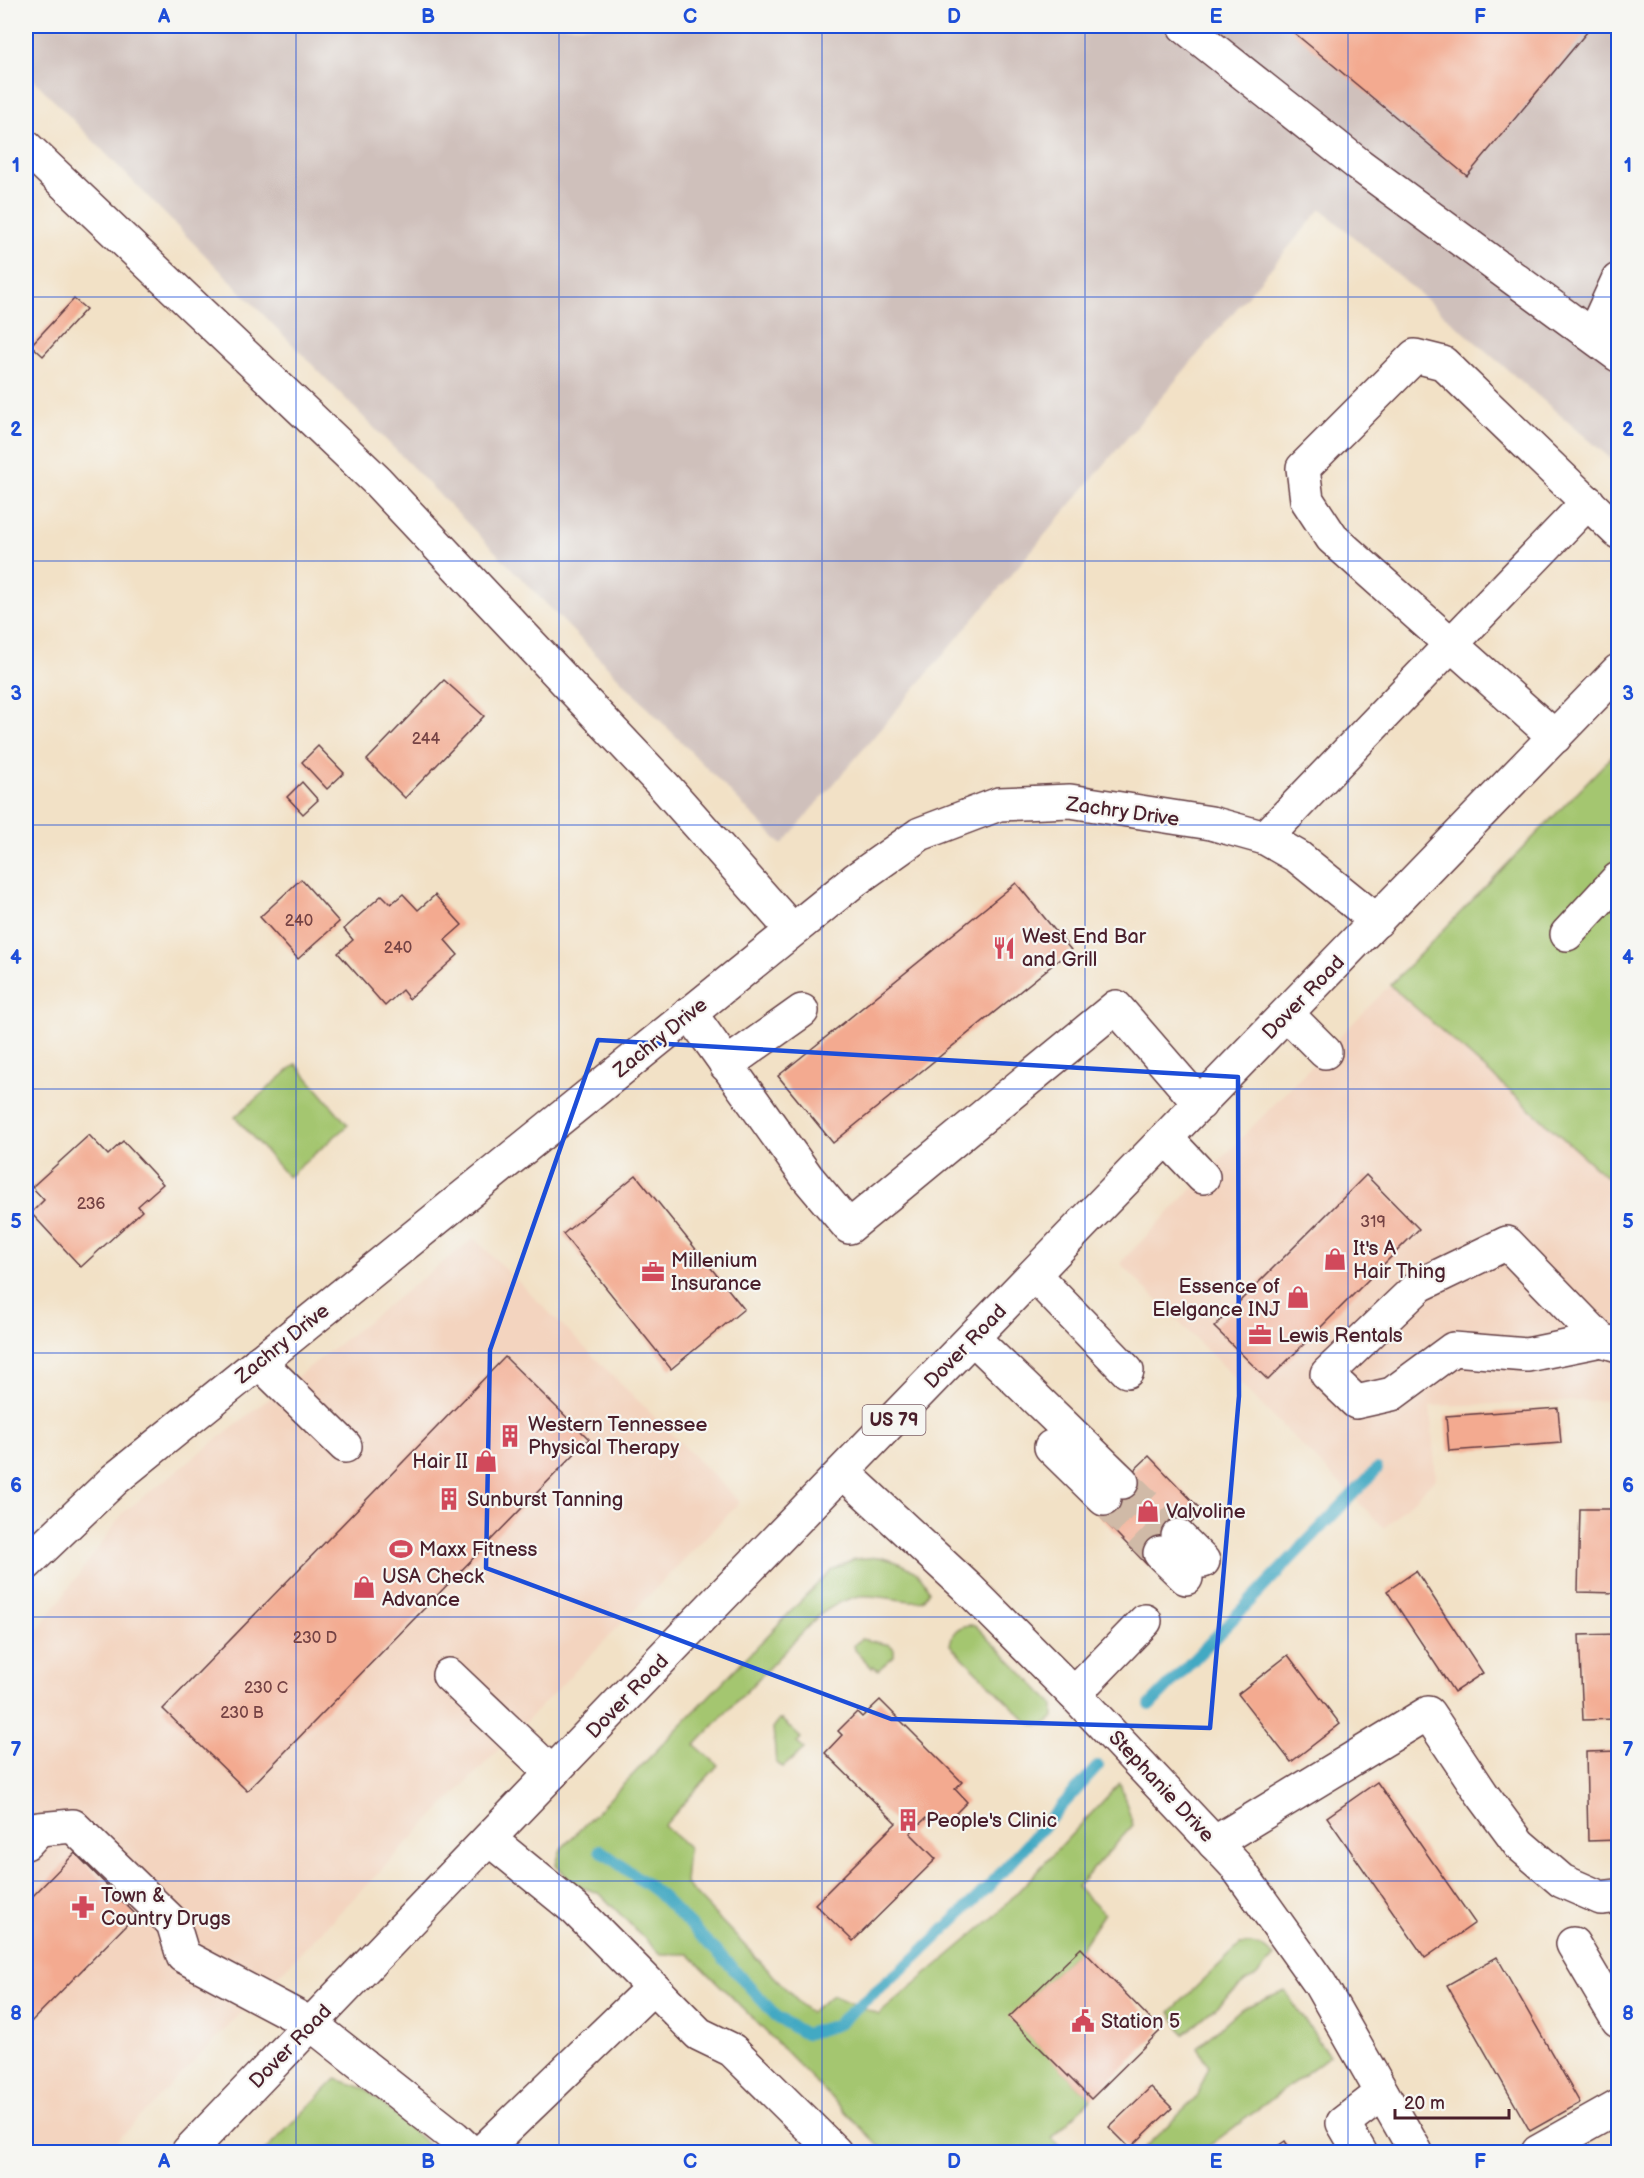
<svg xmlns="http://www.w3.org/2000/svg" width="1644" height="2178" font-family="'Balsamiq Sans',sans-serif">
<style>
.built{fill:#f3d4bf}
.industrial{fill:#cfc0bb}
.green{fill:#a4c66f;stroke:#77724d;stroke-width:1.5}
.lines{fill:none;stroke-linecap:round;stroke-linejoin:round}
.stream{stroke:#43a9c3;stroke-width:12}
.building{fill:#f3aa90}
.minor-tunnel{stroke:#d0baa7;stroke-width:33;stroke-dasharray:33 16;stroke-linecap:butt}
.minor-casing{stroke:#633c42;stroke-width:36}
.major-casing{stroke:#633c42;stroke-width:36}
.minor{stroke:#fff;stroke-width:33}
.major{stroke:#fff;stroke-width:33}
.marked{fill:none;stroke:#1d4ed8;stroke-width:4.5;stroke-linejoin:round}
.grid{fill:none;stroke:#1d4ed8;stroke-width:1.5;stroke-opacity:0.55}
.labels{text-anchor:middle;stroke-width:4.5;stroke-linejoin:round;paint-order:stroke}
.number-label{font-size:16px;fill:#744244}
.shield{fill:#f6f6f2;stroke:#7e6067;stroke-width:1.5}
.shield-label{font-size:18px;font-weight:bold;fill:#4a1f2b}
.street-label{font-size:20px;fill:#4a1f2b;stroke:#f6f6f2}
.poi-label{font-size:20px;fill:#4a1f2b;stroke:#f6f6f2;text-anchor:start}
.neatline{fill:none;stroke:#1d4ed8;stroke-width:2}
.grid-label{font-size:20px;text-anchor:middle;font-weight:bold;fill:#1d4ed8}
</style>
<rect width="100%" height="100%" fill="#f6f6f2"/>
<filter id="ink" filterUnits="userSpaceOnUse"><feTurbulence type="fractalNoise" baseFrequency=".0167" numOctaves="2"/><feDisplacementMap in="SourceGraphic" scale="12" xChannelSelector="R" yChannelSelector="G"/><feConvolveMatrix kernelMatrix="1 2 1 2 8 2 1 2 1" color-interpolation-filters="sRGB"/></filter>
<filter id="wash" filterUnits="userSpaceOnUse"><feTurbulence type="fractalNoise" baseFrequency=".008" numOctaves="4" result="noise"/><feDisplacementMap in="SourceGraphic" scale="24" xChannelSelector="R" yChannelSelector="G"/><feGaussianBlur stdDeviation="1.35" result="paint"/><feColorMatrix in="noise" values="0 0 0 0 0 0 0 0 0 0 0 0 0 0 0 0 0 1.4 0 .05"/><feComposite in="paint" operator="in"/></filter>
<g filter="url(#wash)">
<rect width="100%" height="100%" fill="#f2e1c6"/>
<g class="built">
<polygon points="1390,985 1618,1187 1618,1400 1430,1406 1436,1478 1384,1528 1120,1263"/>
<polygon points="474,1238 740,1502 106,2152 26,2152 26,1647 124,1512"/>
</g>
<polygon class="industrial" points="26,26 1618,26 1618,465 1321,209 782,845 26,72"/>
<g class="green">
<polygon points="1618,750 1618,1187 1390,985"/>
<polygon points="296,1064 348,1125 288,1177 235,1117"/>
<path d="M879 1557C900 1562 921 1569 929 1591 928 1592 924 1598 924 1599 915 1606 875 1593 860 1596 843 1599 831 1607 818 1616L695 1745 718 1765 664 1826 688 1847 685 1883 809 2013 832 1995 878 2015 993 1918 1120 1783 1133 1825 1077 1887 1104 1913 1081 1948 1010 2017 1091 2099 1052 2138 1066 2152H885L689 1954H660L600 1894 572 1883 556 1864 561 1849 831 1570 854 1559Z"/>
<path d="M968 1625H975L1054 1705V1717C1046 1725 1041 1726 1030 1724L950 1645C952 1633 955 1628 968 1625Z"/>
<polygon points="861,1639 890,1645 894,1649 894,1656 878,1670 873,1666 872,1668 855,1650 854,1645"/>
<polygon points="779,1720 782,1720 801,1738 797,1743 804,1749 783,1767 776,1763 773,1728"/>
<polygon points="1250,1944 1261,1946 1274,1956 1256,1976 1246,1981 1184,2034 1170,2012 1240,1945"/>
<polygon points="1285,1991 1329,2056 1201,2152 1140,2152 1196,2098 1209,2066 1198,2047 1241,2009"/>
<polygon points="336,2079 366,2089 436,2152 264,2152"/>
</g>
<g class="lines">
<g class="stream">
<polyline points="1150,1705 1377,1469"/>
<polyline points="600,1850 657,1892 724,1959 778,2018 805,2034 836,2025 915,1958 990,1885 1098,1766"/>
</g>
</g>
<g id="blocks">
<g class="building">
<polygon points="1286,26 1592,26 1467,176"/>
<polygon points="74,299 86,309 43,356 31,345"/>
<polygon points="444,680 484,716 405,798 367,760"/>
<polygon points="318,746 344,773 327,789 302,762"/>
<polygon points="302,782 318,800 303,814 287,797"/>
<polygon points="301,879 339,922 298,959 260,917"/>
<polygon points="1016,883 1071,950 833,1143 778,1076"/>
<polygon points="403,894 418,910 435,895 462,925 445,940 458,955 409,999 402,990 385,1006 338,953 353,940 344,929 382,895 391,904"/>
<polygon points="26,1020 33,1028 26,1035"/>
<polygon points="89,1135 108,1155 123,1141 163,1184 138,1206 142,1211 81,1267 31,1213 44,1200 32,1187"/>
<polygon points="636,1175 744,1309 671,1369 563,1234"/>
<polygon points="1366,1175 1419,1229 1268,1380 1214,1327"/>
<polygon points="505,1357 589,1439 247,1791 163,1709"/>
<polygon points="1558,1408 1561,1443 1449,1451 1446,1416"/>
<polygon points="1149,1456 1203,1512 1147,1565 1093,1509"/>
<polygon points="1580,1509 1618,1509 1618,1593 1578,1592"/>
<polygon points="1416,1571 1483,1673 1454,1692 1387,1591"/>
<polygon points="1618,1634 1618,1719 1583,1720 1579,1635"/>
<polygon points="1288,1655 1340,1724 1291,1762 1238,1694"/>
<polygon points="880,1700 962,1782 955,1789 967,1802 946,1823 937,1814 930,1822 926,1818 910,1833 936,1859 853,1941 815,1904 896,1823 825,1753 842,1735 838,1731 857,1712 862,1717"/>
<polygon points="1618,1751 1618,1840 1588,1841 1586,1752"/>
<polygon points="1377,1782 1475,1923 1425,1958 1327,1817"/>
<polygon points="75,1853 136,1915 26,2027 26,1903"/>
<polygon points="1081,1948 1161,2030 1091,2099 1009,2017"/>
<polygon points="1497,1957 1580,2103 1530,2131 1447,1985"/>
<polygon points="1151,2087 1172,2108 1130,2148 1109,2127"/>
<polygon points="1285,2141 1292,2152 1269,2152"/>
</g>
</g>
</g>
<g filter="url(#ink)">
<use href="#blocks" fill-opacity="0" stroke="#633c42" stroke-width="1.5"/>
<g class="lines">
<g class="minor-tunnel">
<polyline points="1122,1482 1178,1536"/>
<polyline points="1104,1499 1160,1553"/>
</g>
<g class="minor-casing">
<g id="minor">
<polyline points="1184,26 1358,164 1618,355"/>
<polyline points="26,147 377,481 666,788 792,930"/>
<polyline points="1593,335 1618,280"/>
<polyline points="1555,737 1332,538 1307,500 1303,468 1415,356 1443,363 1618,532"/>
<polyline points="1265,838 1588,502"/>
<polyline points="1567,934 1618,879"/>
<polyline points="690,1013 807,1177 849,1227 1116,1007 1200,1104"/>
<polyline points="1287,1014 1325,1052"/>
<polyline points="726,1065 802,1011"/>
<polyline points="1166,1138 1203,1177"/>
<polyline points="1034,1275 1127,1371"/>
<polyline points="973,1338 1122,1482"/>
<polyline points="1601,1340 1507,1243 1420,1285 1327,1374 1356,1402 1392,1394 1453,1349 1527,1355 1601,1340 1618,1345"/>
<polyline points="259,1362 345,1446"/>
<polyline points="1051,1447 1104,1499"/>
<polyline points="843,1472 967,1587 1074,1694 1236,1866 1320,1984 1416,2152"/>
<polyline points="1178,1536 1203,1561"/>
<polyline points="1160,1553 1186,1578"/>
<polyline points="26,1564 115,1479 855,880 920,834 999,804 1070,801 1211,823 1265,838 1298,857 1377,921"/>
<polyline points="449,1675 552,1773"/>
<polyline points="1074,1694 1145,1621"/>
<polyline points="489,1839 575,1909 699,2034 732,2050 835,2152"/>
<polyline points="26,1843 39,1829 73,1826 173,1923 183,1956 311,2024 454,2137 470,2152"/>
<polyline points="1214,1843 1428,1713 1482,1794 1519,1844 1562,1881 1601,1898 1618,1896"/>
<polyline points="1573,1944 1618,2020"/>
<polyline points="482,2152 652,1988"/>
<polyline points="1360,2152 1343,2123 1382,2093"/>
<polyline points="1538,2152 1618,2107"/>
</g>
</g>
<g class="major-casing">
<polyline id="major" points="188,2152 694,1625 1618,671"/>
</g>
<use href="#minor" class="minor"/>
<use href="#major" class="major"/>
</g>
</g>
<path class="marked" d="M598 1040 1238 1077 1239 1396 1210 1728 891 1719 486 1568 490 1350Z"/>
<path class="grid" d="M296 26V2152M559 26V2152M822 26V2152M1085 26V2152M1348 26V2152M26 297H1618M26 561H1618M26 825H1618M26 1089H1618M26 1353H1618M26 1617H1618M26 1881H1618"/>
<defs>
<g id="restaurant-bare" transform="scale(1.8)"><path d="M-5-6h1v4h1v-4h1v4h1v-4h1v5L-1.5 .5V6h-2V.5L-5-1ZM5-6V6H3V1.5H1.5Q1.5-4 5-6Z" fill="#d1495b" stroke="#f6f6f2" stroke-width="2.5" paint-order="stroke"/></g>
<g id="shop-bare" transform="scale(1.8)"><path d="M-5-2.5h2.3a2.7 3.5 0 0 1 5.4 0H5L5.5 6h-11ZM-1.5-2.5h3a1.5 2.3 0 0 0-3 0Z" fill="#d1495b" stroke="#f6f6f2" stroke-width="2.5" paint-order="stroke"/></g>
<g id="office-bare" transform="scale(1.8)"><path d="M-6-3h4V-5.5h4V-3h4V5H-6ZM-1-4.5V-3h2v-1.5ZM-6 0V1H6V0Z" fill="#d1495b" stroke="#f6f6f2" stroke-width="2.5" paint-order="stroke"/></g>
<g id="building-bare" transform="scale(1.8)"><path d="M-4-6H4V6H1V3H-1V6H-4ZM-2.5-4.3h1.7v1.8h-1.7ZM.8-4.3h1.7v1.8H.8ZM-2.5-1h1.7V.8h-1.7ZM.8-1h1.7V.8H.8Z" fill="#d1495b" stroke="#f6f6f2" stroke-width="2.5" paint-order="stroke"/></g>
<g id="stadium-bare" transform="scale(1.8)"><path d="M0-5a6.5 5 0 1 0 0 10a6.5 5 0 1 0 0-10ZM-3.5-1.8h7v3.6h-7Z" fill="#d1495b" stroke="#f6f6f2" stroke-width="2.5" paint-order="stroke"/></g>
<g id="pharmacy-bare" transform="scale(1.8)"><path d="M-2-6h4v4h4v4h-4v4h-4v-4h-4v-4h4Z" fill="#d1495b" stroke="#f6f6f2" stroke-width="2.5" paint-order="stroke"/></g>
<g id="civic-bare" transform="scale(1.8)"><path d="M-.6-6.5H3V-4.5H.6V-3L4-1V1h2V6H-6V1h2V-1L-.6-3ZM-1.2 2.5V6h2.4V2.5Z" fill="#d1495b" stroke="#f6f6f2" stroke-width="2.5" paint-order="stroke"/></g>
</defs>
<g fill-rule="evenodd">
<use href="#restaurant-bare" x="1004" y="948"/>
<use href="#shop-bare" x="1335" y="1259"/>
<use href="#office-bare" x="653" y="1272"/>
<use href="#shop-bare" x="1298" y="1297"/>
<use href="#office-bare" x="1260" y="1335"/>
<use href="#building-bare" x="510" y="1436"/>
<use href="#shop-bare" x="486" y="1461"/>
<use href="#building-bare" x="449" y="1499"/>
<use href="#shop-bare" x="1148" y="1511"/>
<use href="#stadium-bare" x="401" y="1549"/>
<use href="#shop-bare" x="364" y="1587"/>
<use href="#building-bare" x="908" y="1820"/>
<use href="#pharmacy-bare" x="83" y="1907"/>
<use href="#civic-bare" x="1083" y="2021"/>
</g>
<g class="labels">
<g class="number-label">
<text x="426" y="744">244</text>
<text x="299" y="926">240</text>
<text x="398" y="953">240</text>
<text x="91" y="1209">236</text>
<text x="1373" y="1227">319</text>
<text x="315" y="1643">230 D</text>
<text x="266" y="1693">230 C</text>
<text x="242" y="1718">230 B</text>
</g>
<rect class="shield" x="862.5" y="1405" width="63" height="30" rx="4.5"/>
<g class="shield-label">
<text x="894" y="1426">US 79</text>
</g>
<g class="street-label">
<text transform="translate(1123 811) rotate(8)" y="7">Zachry Drive</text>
<text transform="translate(1303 997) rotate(-46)" y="7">Dover Road</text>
<text transform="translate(660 1037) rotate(-39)" y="7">Zachry Drive</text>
<text transform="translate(282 1343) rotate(-39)" y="7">Zachry Drive</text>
<text transform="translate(965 1346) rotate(-46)" y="7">Dover Road</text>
<text transform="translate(627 1696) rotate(-46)" y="7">Dover Road</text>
<text transform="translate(1162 1786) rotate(47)" y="7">Stephanie Drive</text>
<text transform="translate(290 2046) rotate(-46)" y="7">Dover Road</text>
</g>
<g class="poi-label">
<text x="1022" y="943">West End Bar<tspan x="1022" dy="23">and Grill</tspan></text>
<text x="1353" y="1255">It's A<tspan x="1353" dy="23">Hair Thing</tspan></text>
<text x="671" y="1267">Millenium<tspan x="671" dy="23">Insurance</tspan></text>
<text x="1280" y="1293" text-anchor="end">Essence of<tspan x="1280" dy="23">Elelgance INJ</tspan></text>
<text x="1278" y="1342">Lewis Rentals</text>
<text x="528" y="1431">Western Tennessee<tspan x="528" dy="23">Physical Therapy</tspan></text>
<text x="468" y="1468" text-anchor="end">Hair II</text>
<text x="467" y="1506">Sunburst Tanning</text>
<text x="1166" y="1518">Valvoline</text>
<text x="419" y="1556">Maxx Fitness</text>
<text x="382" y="1583">USA Check<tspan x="382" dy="23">Advance</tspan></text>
<text x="926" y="1827">People's Clinic</text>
<text x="101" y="1902">Town &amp;<tspan x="101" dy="23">Country Drugs</tspan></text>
<text x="1101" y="2028">Station 5</text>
</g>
</g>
<rect width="1644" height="2178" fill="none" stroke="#f6f6f2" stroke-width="66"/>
<path d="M1395 2109v9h114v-9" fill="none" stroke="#4a1f2b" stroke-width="3"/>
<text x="1404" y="2109" font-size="18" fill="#4a1f2b" stroke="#f6f6f2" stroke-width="4.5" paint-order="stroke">20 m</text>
<rect x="33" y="33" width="1578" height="2112" class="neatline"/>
<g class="grid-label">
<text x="164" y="23">A</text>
<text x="428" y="23">B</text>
<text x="690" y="23">C</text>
<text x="954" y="23">D</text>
<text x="1216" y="23">E</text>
<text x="1480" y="23">F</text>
<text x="16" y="172">1</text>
<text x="1628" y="172">1</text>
<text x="16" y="436">2</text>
<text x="1628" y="436">2</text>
<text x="16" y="700">3</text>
<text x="1628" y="700">3</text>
<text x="16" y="964">4</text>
<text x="1628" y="964">4</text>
<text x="16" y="1228">5</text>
<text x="1628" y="1228">5</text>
<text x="16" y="1492">6</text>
<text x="1628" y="1492">6</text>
<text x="16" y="1756">7</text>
<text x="1628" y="1756">7</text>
<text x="16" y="2020">8</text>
<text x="1628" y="2020">8</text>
<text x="164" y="2168">A</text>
<text x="428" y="2168">B</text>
<text x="690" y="2168">C</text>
<text x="954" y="2168">D</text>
<text x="1216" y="2168">E</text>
<text x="1480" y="2168">F</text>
</g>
</svg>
